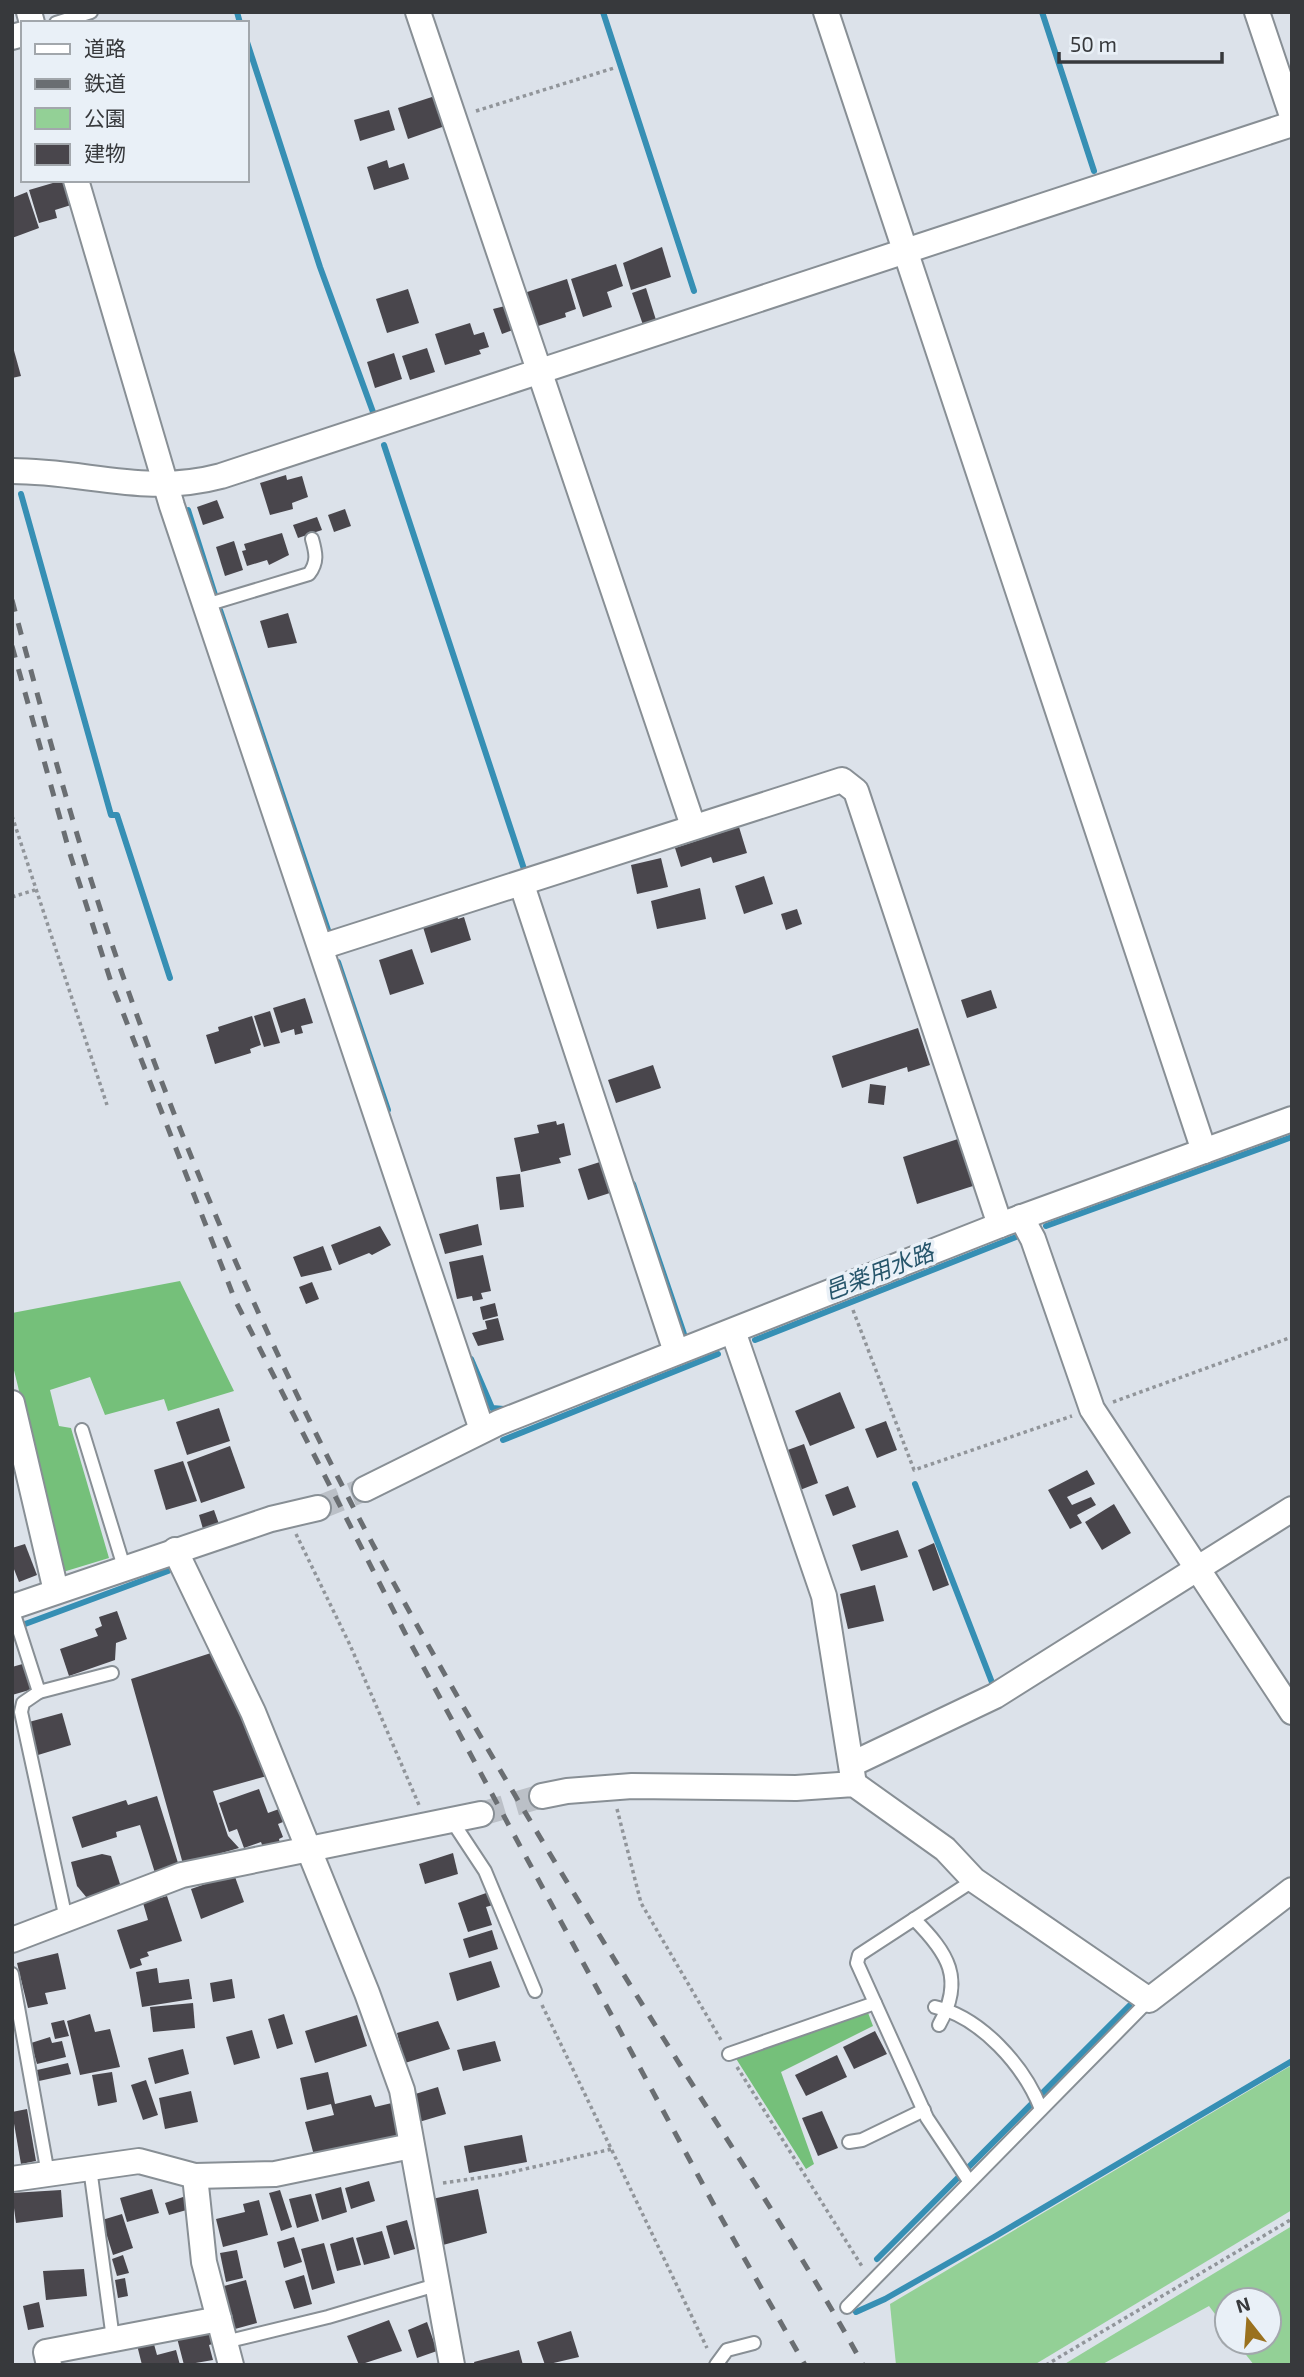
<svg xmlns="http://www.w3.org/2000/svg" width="1304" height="2377" font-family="'Exo 2','Noto Sans JP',sans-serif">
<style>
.green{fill:#93d096}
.forest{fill:#75c07a}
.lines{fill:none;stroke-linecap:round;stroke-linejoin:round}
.stream{stroke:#368fb4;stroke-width:6}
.building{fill:#49464c}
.street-tunnel{stroke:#bbc0c7;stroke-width:24;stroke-dasharray:24 12;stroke-linecap:butt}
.lane-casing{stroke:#888f95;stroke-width:16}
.street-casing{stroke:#888f95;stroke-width:28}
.path{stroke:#91959a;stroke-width:3.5;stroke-dasharray:3.5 3.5;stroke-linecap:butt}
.lane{stroke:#fff;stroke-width:12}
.street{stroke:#fff;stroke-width:24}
.rail{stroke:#6a6e72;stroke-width:5;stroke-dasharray:12 12;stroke-linecap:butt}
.labels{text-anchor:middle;stroke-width:7;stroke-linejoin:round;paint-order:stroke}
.water-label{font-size:23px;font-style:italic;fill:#26556b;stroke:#e9f0f7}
</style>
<rect width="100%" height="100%" fill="#dce2ea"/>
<g class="green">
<polygon points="1292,2065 1292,2210 1034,2365 896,2365 890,2304"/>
<polygon points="1292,2226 1292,2365 1254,2365 1236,2342 1269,2342 1269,2300 1227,2300 1227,2330 1209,2306 1101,2365 1063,2365"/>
</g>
<g class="forest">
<polygon points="180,1281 234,1391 168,1411 164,1399 105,1415 90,1377 50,1390 59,1426 71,1428 109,1558 63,1572 12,1362 12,1313"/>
<polygon points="867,2010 873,2026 781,2072 814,2164 806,2169 735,2057"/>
</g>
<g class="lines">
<g class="stream">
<polyline points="237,12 240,23"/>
<polyline points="603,12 694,291"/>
<polyline points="1042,12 1094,171"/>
<polyline points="247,42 320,267 373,412"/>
<polyline points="384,445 524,869"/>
<polyline points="21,494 111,815 117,815 170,978"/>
<polyline points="188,510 215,595"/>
<polyline points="220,610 329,933"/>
<polyline points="338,962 388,1110"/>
<polyline points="633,1184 685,1337"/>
<polyline points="1046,1226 1292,1137"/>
<polyline points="755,1340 1016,1237"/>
<polyline points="471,1359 492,1408 504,1409"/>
<polyline points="503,1440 718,1354"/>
<polyline points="915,1484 993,1685"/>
<polyline points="17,1627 168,1571"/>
<polyline points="877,2259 1129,2006"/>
<polyline points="856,2312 885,2299 994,2237 1292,2061"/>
</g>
</g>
<g class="building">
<polygon points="435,96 445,126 408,139 398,108"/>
<polygon points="389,110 395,130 360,141 354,120"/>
<polygon points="387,160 389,168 404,163 409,179 374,190 367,167"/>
<polygon points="63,180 71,205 55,210 57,218 39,223 29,190"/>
<polygon points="27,192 39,228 12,238 12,198"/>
<polygon points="662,247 671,277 631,290 623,263"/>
<polygon points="616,264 623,286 607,292 612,307 583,317 571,279"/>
<polygon points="567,279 576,309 565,313 566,317 532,328 521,294"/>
<polygon points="646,288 656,320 643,325 632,293"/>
<polygon points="408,289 419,323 387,333 376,299"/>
<polygon points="505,306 513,330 502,334 493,309"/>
<polygon points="470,323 474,335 484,332 489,347 479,350 481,354 445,365 435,334"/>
<polygon points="13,347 21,376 12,378 12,348"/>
<polygon points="427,348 435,372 410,380 402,356"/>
<polygon points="394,353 402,379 375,388 367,362"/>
<polygon points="286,475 287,480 302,476 308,497 292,503 293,509 270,515 260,483"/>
<polygon points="217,500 224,518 203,525 197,507"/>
<polygon points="345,509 351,526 334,532 328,515"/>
<polygon points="317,517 322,530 298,538 293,525"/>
<polygon points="282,533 289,555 269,565 267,560 247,566 242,551 246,550 244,544"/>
<polygon points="234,541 243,570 225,576 216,547"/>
<polygon points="288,613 297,643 268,648 260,621"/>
<polygon points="739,827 747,853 713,863 711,857 681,867 675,848"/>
<polygon points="661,858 668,887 637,894 631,865"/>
<polygon points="764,876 773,904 744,914 735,886"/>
<polygon points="700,888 706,919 657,929 651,901"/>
<polygon points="797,909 802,924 786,930 781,914"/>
<polygon points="457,916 458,919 464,917 471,940 431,953 423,927"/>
<polygon points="412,949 424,984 390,995 379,960"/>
<polygon points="991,990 997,1008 967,1018 961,1000"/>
<polygon points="305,998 313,1023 301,1026 303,1033 295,1035 294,1029 281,1033 273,1008"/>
<polygon points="270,1011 280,1043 264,1047 254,1016"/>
<polygon points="252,1016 261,1045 250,1049 251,1053 215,1064 206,1035 219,1031 218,1027"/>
<polygon points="918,1028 930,1065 908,1072 907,1067 842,1088 832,1056"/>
<polygon points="653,1065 661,1088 616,1103 608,1080"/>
<polygon points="870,1084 886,1086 884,1105 868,1103"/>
<polygon points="556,1121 557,1125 564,1123 571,1155 559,1158 561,1163 521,1172 514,1138 539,1133 537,1125"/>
<polygon points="961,1138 976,1185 917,1204 903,1157"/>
<polygon points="603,1161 613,1192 588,1200 578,1169"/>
<polygon points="520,1174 524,1207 500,1210 496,1177"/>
<polygon points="478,1224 482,1245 445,1254 439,1234"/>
<polygon points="380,1226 391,1245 372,1255 369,1253 339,1265 331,1245"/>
<polygon points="323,1246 332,1270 301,1277 293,1257"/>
<polygon points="483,1255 491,1291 481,1293 483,1299 473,1301 472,1296 457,1299 449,1262"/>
<polygon points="312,1282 319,1299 306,1304 299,1287"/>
<polygon points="495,1303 498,1316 483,1320 480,1307"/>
<polygon points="498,1318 504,1340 478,1346 472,1333 487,1329 485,1321"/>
<polygon points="840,1392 855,1428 810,1446 795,1411"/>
<polygon points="219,1408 230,1441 187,1455 176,1422"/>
<polygon points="886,1421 897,1450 877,1458 865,1429"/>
<polygon points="804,1444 818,1483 800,1490 785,1451"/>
<polygon points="230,1446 245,1488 201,1503 187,1462"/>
<polygon points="183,1461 197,1501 166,1510 154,1470"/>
<polygon points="1087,1470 1095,1484 1067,1497 1072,1505 1091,1497 1096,1505 1077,1515 1082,1523 1070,1529 1048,1490"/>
<polygon points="848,1486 856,1507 833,1516 825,1495"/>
<polygon points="1114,1504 1131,1533 1102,1550 1085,1522"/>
<polygon points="214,1510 219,1524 203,1529 199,1515"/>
<polygon points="898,1530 908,1557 861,1571 852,1545"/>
<polygon points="934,1543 949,1585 933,1591 918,1550"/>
<polygon points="25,1544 37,1575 19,1582 12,1564 12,1548"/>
<polygon points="875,1585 884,1621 848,1629 840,1594"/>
<polygon points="117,1611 127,1639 116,1643 115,1660 69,1676 60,1649 98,1636 95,1629 102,1626 99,1617"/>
<polygon points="214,1652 262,1758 267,1776 213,1791 228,1836 239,1848 183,1864 131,1679"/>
<polygon points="26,1663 33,1689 12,1695 12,1667"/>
<polygon points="62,1713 71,1745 38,1755 29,1722"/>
<polygon points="259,1789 268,1813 279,1809 283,1822 278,1824 283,1837 279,1839 280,1844 264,1850 261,1842 244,1848 237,1829 229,1832 219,1803"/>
<polygon points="157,1796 179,1866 155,1873 140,1825 116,1832 117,1837 82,1848 72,1817 126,1800 128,1805"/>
<polygon points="453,1853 458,1874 425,1884 419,1864"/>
<polygon points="102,1854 111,1856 121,1887 87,1898 77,1886 71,1862"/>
<polygon points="234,1874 244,1902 201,1919 191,1889"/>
<polygon points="489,1892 493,1905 486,1907 492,1925 468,1932 458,1903"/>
<polygon points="167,1896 182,1941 147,1952 149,1956 140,1959 142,1965 130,1969 117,1930 148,1920 143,1903"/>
<polygon points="492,1930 498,1949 469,1958 463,1939"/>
<polygon points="58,1953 66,1989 45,1993 48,2004 28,2008 17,1963"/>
<polygon points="491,1961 500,1987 457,2001 449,1973"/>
<polygon points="157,1968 159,1983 189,1979 192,1999 142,2007 136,1972"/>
<polygon points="232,1979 235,1998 213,2002 210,1983"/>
<polygon points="193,2003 195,2028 153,2032 150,2007"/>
<polygon points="90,2014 95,2032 110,2029 120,2067 80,2075 67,2021"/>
<polygon points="284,2014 293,2044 277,2049 268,2019"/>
<polygon points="357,2015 367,2046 315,2063 305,2031"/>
<polygon points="64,2020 69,2036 55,2039 51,2023"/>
<polygon points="438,2021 450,2049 405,2063 397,2033"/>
<polygon points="252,2030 260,2058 234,2065 226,2037"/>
<polygon points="875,2031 887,2054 854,2069 843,2047"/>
<polygon points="50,2037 52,2043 62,2041 66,2057 37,2064 31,2043"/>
<polygon points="495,2041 501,2061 463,2071 457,2050"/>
<polygon points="183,2049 189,2074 155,2084 148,2058"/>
<polygon points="837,2055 847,2077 806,2096 795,2075"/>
<polygon points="68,2063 71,2074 39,2081 37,2070"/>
<polygon points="112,2072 117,2102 98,2106 92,2075"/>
<polygon points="328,2072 335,2104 371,2095 375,2107 396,2102 403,2129 394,2138 315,2159 305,2122 334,2115 331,2104 307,2110 300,2078"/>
<polygon points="146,2080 158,2115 143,2120 131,2085"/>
<polygon points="438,2087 446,2114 419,2122 412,2095"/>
<polygon points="191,2091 198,2122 165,2129 159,2098"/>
<polygon points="27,2109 36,2161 21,2164 12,2112"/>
<polygon points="822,2111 838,2148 818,2156 802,2118"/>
<polygon points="522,2135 527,2162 469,2173 464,2146"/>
<polygon points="369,2181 375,2201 351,2209 345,2188"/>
<polygon points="341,2187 347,2212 322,2220 315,2194"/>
<polygon points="152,2189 159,2213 127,2222 120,2198"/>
<polygon points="478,2189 487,2233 443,2245 432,2199"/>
<polygon points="61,2190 63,2217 16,2223 12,2193"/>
<polygon points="280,2190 292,2227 281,2231 269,2193"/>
<polygon points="311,2194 319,2221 297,2228 289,2199"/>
<polygon points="186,2196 190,2209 169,2215 165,2203"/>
<polygon points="259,2200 268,2235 223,2247 216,2219 245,2212 243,2204"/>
<polygon points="122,2214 133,2248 113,2255 102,2220"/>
<polygon points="407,2220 415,2249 394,2255 386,2226"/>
<polygon points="382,2231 390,2258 364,2265 356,2238"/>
<polygon points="294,2237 302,2262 284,2268 277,2242"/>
<polygon points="353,2237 361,2265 337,2271 330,2244"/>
<polygon points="324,2243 335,2283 312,2290 301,2249"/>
<polygon points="237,2250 243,2278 226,2282 220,2253"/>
<polygon points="123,2255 129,2273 117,2276 112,2259"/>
<polygon points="84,2269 87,2296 46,2300 43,2271"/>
<polygon points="304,2275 312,2304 294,2309 285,2281"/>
<polygon points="125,2278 128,2296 118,2298 115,2280"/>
<polygon points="246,2280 257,2323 235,2329 224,2286"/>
<polygon points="39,2302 44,2327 28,2330 23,2306"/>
<polygon points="389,2320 402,2351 359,2365 347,2336"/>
<polygon points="427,2322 437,2351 417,2358 408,2330"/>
<polygon points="212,2328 216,2343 209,2345 213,2360 184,2365 177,2338"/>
<polygon points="571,2331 579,2357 545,2365 537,2342"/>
<polygon points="152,2337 157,2355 176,2350 180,2365 142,2365 136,2341"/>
<polygon points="519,2350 523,2365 475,2365 474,2362"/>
</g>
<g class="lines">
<g class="street-tunnel">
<polyline points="318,1508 365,1489"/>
<polyline points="481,1814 542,1796"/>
</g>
<g class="lane-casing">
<g id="lane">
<polyline points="56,23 91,12"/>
<path d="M206 605 309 574C318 562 316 553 312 539"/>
<polyline points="82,1430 124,1567"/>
<polyline points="12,1608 39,1692 23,1703 21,1712 66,1919"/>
<polyline points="39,1692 112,1673"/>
<polyline points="452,1821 485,1871 535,1991"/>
<path d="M914 1919C948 1953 965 1979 939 2025"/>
<polyline points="12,1974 48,2174"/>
<path d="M935 2007C981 2017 1024 2066 1041 2109"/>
<polyline points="729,2054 875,2003"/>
<polyline points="849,2142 862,2140 924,2110"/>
<polyline points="90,2168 113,2339"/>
<polyline points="969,2181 927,2118 857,1963 859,1955 974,1880"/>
<polyline points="847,2307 1149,2000"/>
<polyline points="225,2342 328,2317 436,2285"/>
<polyline points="716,2365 727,2350 754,2343"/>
</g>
</g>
<g class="street-casing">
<g id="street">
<polyline points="29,12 32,23"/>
<polyline points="418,12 693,826"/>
<polyline points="826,12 1204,1151"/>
<polyline points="1257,12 1292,116"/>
<polyline points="12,37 23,34"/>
<polyline points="76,180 172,506 482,1430"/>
<path d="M12 471C86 471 146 496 221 476L1292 124"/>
<polyline points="522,885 676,1352"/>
<polyline points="321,947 842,780 856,791 1000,1225"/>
<polyline points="1021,1217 1033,1239 1092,1409 1292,1712"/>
<polyline points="733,1331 824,1596 853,1778"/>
<polyline points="12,1403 56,1591"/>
<polyline points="365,1489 498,1423 1000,1225 1292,1119"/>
<polyline points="175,1550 253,1712 367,1993 402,2090 452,2365"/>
<polyline points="12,1607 271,1519 318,1508"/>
<polyline points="852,1764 995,1696 1292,1509"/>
<polyline points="542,1796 567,1791 632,1786 796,1788 854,1784 945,1849 974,1880 1149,2000 1292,1890"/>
<polyline points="12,1940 182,1875 481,1814"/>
<polyline points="195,2176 204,2262 231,2365"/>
<polyline points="12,2179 139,2161 195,2176 275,2174 411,2146"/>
<polyline points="49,2365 46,2352 219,2319"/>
</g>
</g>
<g class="path">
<polyline points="476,111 614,68"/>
<polyline points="12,816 107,1105"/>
<polyline points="12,897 35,890"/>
<polyline points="853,1310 914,1470 1072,1416"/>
<polyline points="1113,1402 1292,1337"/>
<polyline points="296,1534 350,1645 419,1805"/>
<polyline points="617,1809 641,1903 721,2040"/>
<polyline points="542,2005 707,2348"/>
<polyline points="737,2067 863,2268"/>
<polyline points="443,2183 499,2175 612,2149"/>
<polyline points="1046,2365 1292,2219"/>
</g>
<use href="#lane" class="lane"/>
<use href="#street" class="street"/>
<g class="rail">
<path d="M12 600C46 727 80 855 124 979 203 1204 302 1420 418 1627 497 1768 581 1907 667 2044 733 2150 803 2255 863 2365"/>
<polyline points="12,646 70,854 111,982 235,1300 405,1633 714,2205 805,2365"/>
</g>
</g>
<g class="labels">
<g class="water-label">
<text transform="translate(879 1272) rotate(-21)" y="8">邑楽用水路</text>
</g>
</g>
<rect width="1304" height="2377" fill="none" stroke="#37393c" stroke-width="28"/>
<rect x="21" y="21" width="228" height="161" fill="#e9f0f7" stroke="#a2a7ac" stroke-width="2"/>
<rect x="35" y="44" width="35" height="10" fill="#ffffff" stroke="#a2a7ac" stroke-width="2"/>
<text x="84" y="56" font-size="21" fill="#37393c">道路</text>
<rect x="35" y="79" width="35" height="10" fill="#6a6e72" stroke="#a2a7ac" stroke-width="2"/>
<text x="84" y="91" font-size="21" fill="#37393c">鉄道</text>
<rect x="35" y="108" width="35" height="21" fill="#93d096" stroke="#a2a7ac" stroke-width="2"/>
<text x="84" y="126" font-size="21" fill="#37393c">公園</text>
<rect x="35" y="144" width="35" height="21" fill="#49464c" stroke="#a2a7ac" stroke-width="2"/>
<text x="84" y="161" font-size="21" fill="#37393c">建物</text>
<g transform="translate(1248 2321) rotate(343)"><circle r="33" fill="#e9f0f7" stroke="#a2a7ac" stroke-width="2"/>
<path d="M0-5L12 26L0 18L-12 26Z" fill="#9a711e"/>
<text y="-10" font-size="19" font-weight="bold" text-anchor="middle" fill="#37393c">N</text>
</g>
<path d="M1059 52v10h163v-10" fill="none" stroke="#37393c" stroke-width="3.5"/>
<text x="1070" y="52" font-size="21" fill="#37393c" stroke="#e9f0f7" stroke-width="5" paint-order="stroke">50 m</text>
</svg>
